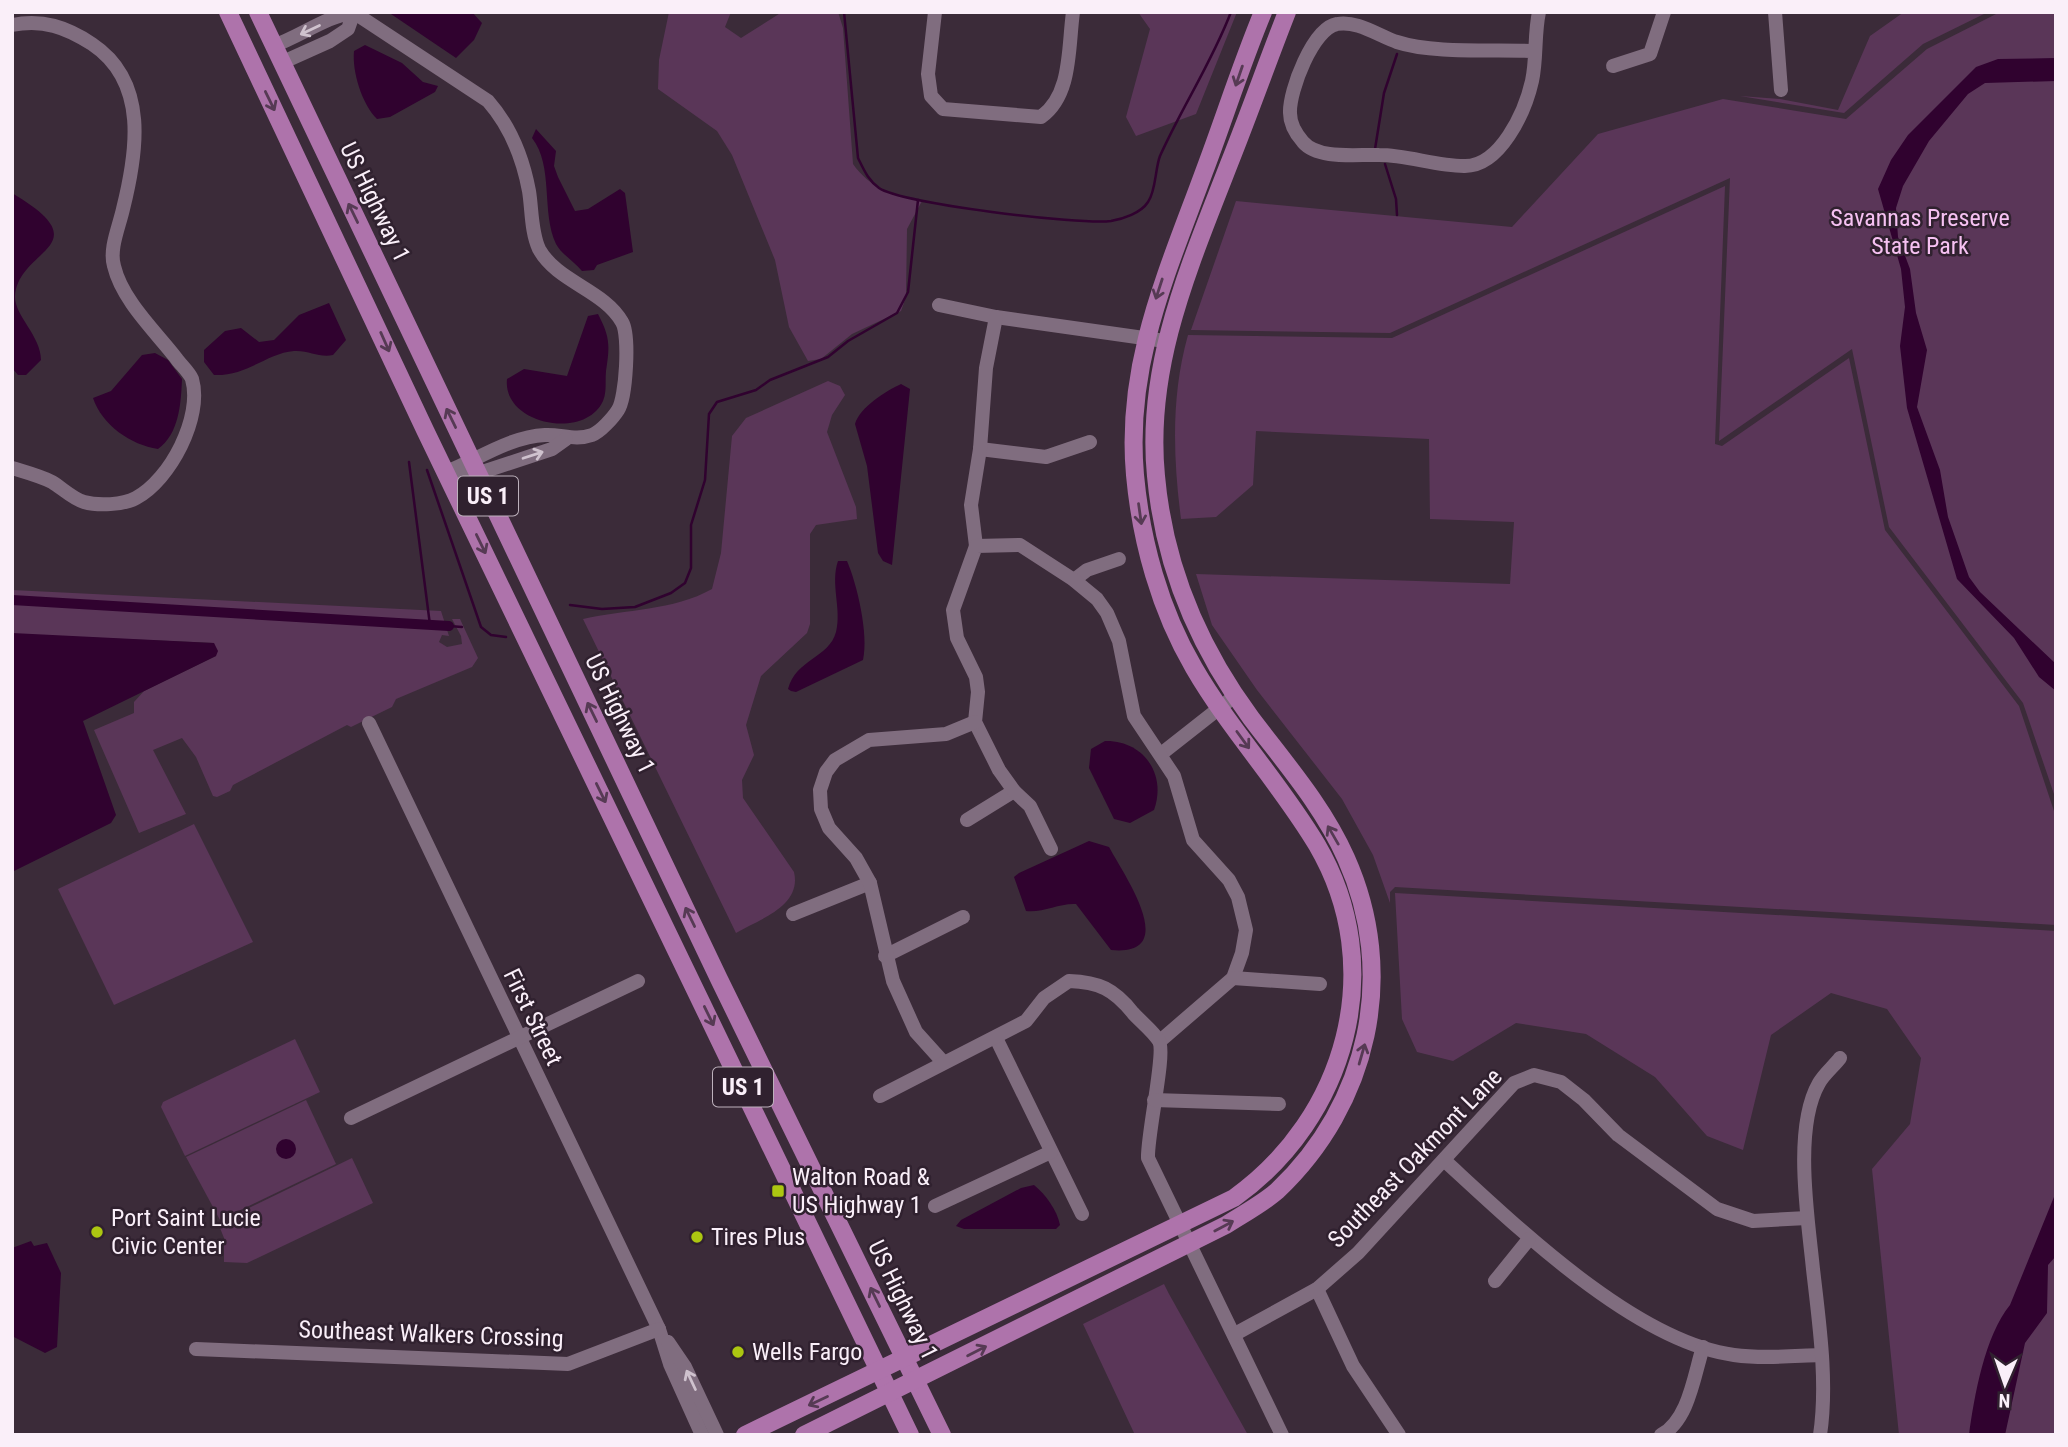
<svg xmlns="http://www.w3.org/2000/svg" width="2068" height="1447" font-family="'Roboto Condensed',sans-serif">
<style>
.green{fill:#5a3658}
.water{fill:#30022f}
.lines{fill:none;stroke-linecap:round;stroke-linejoin:round}
.stream{stroke:#30022f;stroke-width:2.5}
.canal{stroke:#30022f;stroke-width:10}
.minor{stroke:#806d7f;stroke-width:14}
.major{stroke:#ae73ab;stroke-width:18}
.oneway{stroke:#cfc2ce}
.oneway2{stroke:#563a54}
.poi-dot{fill:#acc611;stroke:#30212f;stroke-width:2.5}
.labels{text-anchor:middle;stroke-width:5;stroke-linejoin:round;paint-order:stroke}
.shield{fill:#30212f;stroke:#bdb1bc;stroke-width:2}
.shield-label{font-size:23px;font-weight:bold;fill:#faeff9}
.street-label{font-size:24px;fill:#faeff9;stroke:#30212f}
.park-label{font-size:24px;fill:#f6c1f2;stroke:#30212f}
.poi-label{font-size:24px;fill:#faeff9;stroke:#30212f;text-anchor:start}
</style>
<rect width="100%" height="100%" fill="#3b2b39"/>
<g class="green">
<path d="M669 12H731L725 27 741 38 782 12H838L843 28 853 164C869 187 894 197 922 201L907 229 906 297 901 311 852 334 821 359 808 361 789 327 775 260 732 155 717 131 658 89 659 60Z"/>
<polygon points="1138,12 1237,12 1196,114 1136,136 1126,117 1150,29"/>
<polygon points="1904,12 1988,12 1923,44 1844,113 1740,96 1780,99 1838,110 1870,36"/>
<polygon points="2000,12 2056,12 2056,800 2023,703 1889,527 1852,349 1719,441 1730,178 1390,333 1191,330 1236,201 1512,227 1598,134 1723,99 1846,119 1927,49"/>
<path d="M1725 186 1715 444 1722 446 1849 358 1885 530 2019 706 2056 817V925L1395 887 1390 892V903L1373 855 1342 799 1257 690 1212 625 1196 574 1510 584 1514 522 1430 519 1429 439 1256 431 1253 485 1216 517 1181 519C1173 457 1171 395 1188 335L1392 338Z"/>
<path d="M828 381 840 386 845 395 832 415 827 432 856 507 857 519 816 525 810 534V624L807 633 761 676 746 725 754 755 742 780 743 798 794 872C802 906 760 919 736 933L583 619C626 609 673 611 712 589L721 553 732 436 746 418Z"/>
<polygon points="12,590 441,611 449,636 442,635 439,642 447,647 462,644 461,636 452,619 460,619 478,658 472,667 396,699 392,707 351,727 347,725 233,785 230,791 217,797 213,796 196,757 182,738 153,750 186,814 139,833 94,730 134,713 134,702 144,691 216,656 214,643 12,634"/>
<polygon points="194,824 253,942 114,1005 58,889"/>
<polygon points="1395,893 2056,931 2056,1435 1899,1435 1872,1169 1910,1124 1921,1058 1887,1009 1831,993 1771,1035 1743,1150 1707,1136 1655,1077 1586,1034 1516,1023 1453,1061 1417,1052 1402,1019"/>
<polygon points="295,1039 320,1092 185,1156 161,1107 163,1102"/>
<polygon points="306,1100 336,1164 220,1220 186,1157"/>
<polygon points="352,1158 373,1203 247,1263 224,1262 224,1238 218,1223"/>
<polygon points="1164,1284 1169,1294 1248,1435 1135,1435 1083,1324"/>
</g>
<g class="water">
<polygon points="388,12 472,12 482,23 474,40 456,58"/>
<path d="M365 45 402 63 423 82 438 86 435 92 390 117 377 119C362 104 352 72 354 51Z"/>
<polygon points="2056,58 2056,81 1985,83 1968,94 1929,141 1903,186 1896,208 1898,237 1910,269 1916,313 1927,350 1917,407 1940,470 1948,517 1969,577 1980,592 2056,664 2056,691 2039,677 2014,638 1957,579 1907,408 1900,346 1905,307 1901,269 1878,189 1891,160 1908,135 1976,67 1998,59"/>
<path d="M536 129 556 151 554 166 558 177 575 211 588 209 620 189 625 193 633 252 597 265 594 270 582 271C574 261 562 255 556 244 541 212 554 166 532 138Z"/>
<path d="M12 193C103 247 18 248 15 296 14 315 41 336 41 360L26 375H18L12 368Z"/>
<path d="M329 303 346 340 333 355C319 358 309 350 294 351 267 353 248 376 214 375L204 362V350L225 331 241 328 259 342 274 340 299 315Z"/>
<path d="M598 314C610 337 610 345 606 371 605 382 607 391 603 401 585 441 502 424 507 379L524 369 567 376 588 316Z"/>
<path d="M155 353 168 360 182 379C181 404 179 434 158 449 131 445 102 425 93 398L111 391 142 355Z"/>
<path d="M901 384 910 389 892 565 883 561 878 553 867 466 855 424C860 407 886 391 901 384Z"/>
<path d="M838 561H847C857 584 869 635 863 660L796 692 791 691 788 689C796 659 829 658 836 632 842 609 830 584 838 561Z"/>
<polygon points="12,633 214,643 218,651 216,656 83,721 116,815 111,823 12,872"/>
<path d="M1105 741C1143 740 1167 774 1154 810L1130 823 1114 819 1089 768 1091 749Z"/>
<path d="M1089 841 1109 847C1124 875 1182 957 1111 950L1076 904C1059 903 1043 913 1026 911L1014 877 1019 873Z"/>
<circle cx="286" cy="1149" r="10"/>
<path d="M1034 1185C1046 1195 1057 1210 1060 1225L1056 1229H964L956 1226 961 1220 1021 1188Z"/>
<path d="M2056 1192V1256L2048 1265 2047 1313 2025 1343 2005 1435H1969C1974 1397 1985 1335 2010 1305Z"/>
<polygon points="31,1241 34,1246 47,1243 61,1273 57,1347 45,1353 12,1336 12,1248"/>
</g>
<g class="lines">
<g class="stream">
<path d="M844 12 858 158C864 170 868 180 879 188 903 204 1079 225 1111 221 1123 219 1141 213 1148 202 1156 191 1155 169 1160 156 1182 107 1212 62 1231 12"/>
<polyline points="1375,149 1384,93 1397,54"/>
<polyline points="1385,164 1396,199 1397,215"/>
<polyline points="409,462 430,625"/>
<polyline points="427,470 481,627 491,635 506,637"/>
<polyline points="570,605 602,609 635,607 671,593 685,583 691,568 691,525 705,480 709,414 717,402 756,390 770,380 828,357 848,341 897,313 908,292 918,200"/>
<polyline points="449,626 462,627"/>
</g>
<polyline class="canal" points="12,600 449,626"/>
<g class="minor">
<path d="M353 12 488 101C510 126 523 159 529 191 532 209 531 232 539 249 557 282 604 290 622 322 630 335 626 398 618 410 613 418 600 432 592 435 575 441 561 434 545 435 509 437 479 459 446 472"/>
<path d="M935 12 928 74 931 96 943 109 1041 117C1072 95 1068 48 1073 12"/>
<polyline points="1775,12 1781,90"/>
<path d="M12 25C43 19 66 27 92 44 149 82 137 153 123 209 119 227 109 249 114 266 122 300 155 331 176 358 180 364 189 372 192 379 203 417 170 480 136 498 123 505 98 506 84 502 73 499 62 488 52 482 40 476 25 472 12 468"/>
<path d="M273 46C301 36 325 17 354 12L348 29 330 41 281 63"/>
<path d="M1535 51C1496 49 1433 54 1397 42 1379 36 1357 20 1337 24 1313 28 1289 91 1290 113 1290 124 1296 134 1303 142 1318 160 1358 154 1379 155 1408 155 1435 166 1464 166 1500 167 1525 112 1532 81 1537 58 1534 35 1539 12"/>
<polyline points="1613,66 1650,54 1664,12"/>
<polyline points="939,305 996,317 1165,341"/>
<polyline points="980,449 1046,457 1090,442"/>
<polyline points="452,482 552,449 566,439"/>
<polyline points="976,546 971,505 980,449 986,368 996,317"/>
<polyline points="1074,580 1087,570 1119,559"/>
<polyline points="369,723 659,1329 670,1364 702,1435"/>
<polyline points="1161,754 1236,695"/>
<polyline points="967,820 1014,791"/>
<polyline points="1051,849 1030,806 1014,791 999,770 975,722 978,692 976,677 957,638 953,610 976,546 1020,545 1074,580 1097,599 1107,613 1119,641 1134,716 1174,776 1193,840 1229,880 1238,897 1246,930 1242,953 1233,978 1160,1041"/>
<polyline points="793,914 870,883"/>
<polyline points="885,956 963,917"/>
<polyline points="1233,978 1320,984"/>
<polyline points="996,1038 1082,1214"/>
<polyline points="943,1062 916,1032 893,981 870,883 856,858 829,828 821,809 820,790 826,772 835,760 869,740 946,734 975,722"/>
<path d="M880 1096 1026 1021 1044 998 1069 981C1099 982 1114 989 1133 1013 1141 1022 1153 1031 1159 1041 1166 1053 1147 1135 1148 1158L1282 1435"/>
<polyline points="1154,1100 1279,1104"/>
<polyline points="351,1118 638,981"/>
<path d="M1444 1160C1516 1226 1635 1342 1734 1355 1763 1359 1792 1356 1820 1355"/>
<polyline points="935,1206 1051,1152"/>
<polyline points="1495,1281 1529,1239"/>
<polyline points="1317,1289 1353,1366 1399,1435"/>
<polyline points="1235,1334 1317,1289 1358,1253 1514,1083 1534,1075 1561,1082 1584,1100 1618,1135 1717,1209 1753,1221 1807,1218"/>
<polyline points="668,1342 685,1367 717,1435"/>
<polyline points="196,1349 568,1364 659,1329"/>
<path d="M1661 1435C1689 1420 1694 1375 1703 1347"/>
<path d="M1820 1435C1828 1382 1819 1322 1813 1269 1808 1218 1793 1128 1819 1083 1824 1074 1834 1066 1840 1058"/>
</g>
<g class="major">
<polyline points="228,12 425,430 910,1435"/>
<polyline points="258,12 719,979 942,1435"/>
<path d="M745 1435 1234 1198C1346 1118 1389 968 1317 845 1280 783 1230 730 1194 668 1160 610 1141 541 1135 475 1125 364 1167 273 1204 172 1224 119 1241 65 1263 12"/>
<path d="M804 1435 1226 1225C1243 1214 1262 1204 1277 1191 1369 1104 1398 974 1346 858 1323 806 1285 763 1251 718 1198 646 1164 565 1156 476 1145 365 1190 265 1229 164 1249 114 1267 63 1287 12"/>
</g>
</g>
<defs><path id="oneway-shaft" d="M-6 0H5M1.5-3L5.5 0L1.5 3" fill="none" stroke-width="1.6" stroke-linecap="round" stroke-linejoin="round" transform="scale(1.75)"/></defs>
<g class="oneway">
<use href="#oneway-shaft" transform="translate(310 30) rotate(155)"/>
<use href="#oneway-shaft" transform="translate(533 455) rotate(-18)"/>
<use href="#oneway-shaft" transform="translate(691 1380) rotate(-115)"/>
</g>
<g class="oneway2">
<use href="#oneway-shaft" transform="translate(1239 76) rotate(109)"/>
<use href="#oneway-shaft" transform="translate(270 101) rotate(64)"/>
<use href="#oneway-shaft" transform="translate(353 213) rotate(-116)"/>
<use href="#oneway-shaft" transform="translate(1159 289) rotate(108)"/>
<use href="#oneway-shaft" transform="translate(385 342) rotate(66)"/>
<use href="#oneway-shaft" transform="translate(451 418) rotate(-116)"/>
<use href="#oneway-shaft" transform="translate(1140 514) rotate(82)"/>
<use href="#oneway-shaft" transform="translate(481 544) rotate(64)"/>
<use href="#oneway-shaft" transform="translate(592 712) rotate(-116)"/>
<use href="#oneway-shaft" transform="translate(1243 740) rotate(54)"/>
<use href="#oneway-shaft" transform="translate(601 793) rotate(64)"/>
<use href="#oneway-shaft" transform="translate(1333 835) rotate(-120)"/>
<use href="#oneway-shaft" transform="translate(690 917) rotate(-116)"/>
<use href="#oneway-shaft" transform="translate(709 1016) rotate(64)"/>
<use href="#oneway-shaft" transform="translate(1362 1054) rotate(-74)"/>
<use href="#oneway-shaft" transform="translate(1224 1226) rotate(-28)"/>
<use href="#oneway-shaft" transform="translate(875 1297) rotate(-116)"/>
<use href="#oneway-shaft" transform="translate(977 1351) rotate(-27)"/>
<use href="#oneway-shaft" transform="translate(818 1401) rotate(155)"/>
</g>
<g class="poi-dot">
<rect x="771" y="1184" width="14" height="14" rx="3.5"/>
<circle cx="97" cy="1232" r="7"/>
<circle cx="697" cy="1237" r="7"/>
<circle cx="738" cy="1352" r="7"/>
</g>
<g class="labels">
<g class="shield">
<rect x="458" y="476.5" width="60" height="39" rx="5"/>
<rect x="713" y="1067.5" width="60" height="39" rx="5"/>
</g>
<g class="shield-label">
<text x="488" y="504">US 1</text>
<text x="743" y="1095">US 1</text>
</g>
<g class="street-label">
<text transform="translate(375 202) rotate(64)" y="8">US Highway 1</text>
<text transform="translate(620 714) rotate(64)" y="8">US Highway 1</text>
<text transform="translate(533 1017) rotate(64)" y="8">First Street</text>
<text transform="translate(1415 1158) rotate(-46)" y="8">Southeast Oakmont Lane</text>
<text transform="translate(903 1300) rotate(64)" y="8">US Highway 1</text>
<text transform="translate(431 1334) rotate(2)" y="8">Southeast Walkers Crossing</text>
</g>
<g class="park-label">
<text x="1920" y="226">Savannas Preserve<tspan x="1920" dy="28">State Park</tspan></text>
</g>
<g class="poi-label">
<text x="792" y="1185">Walton Road &amp;<tspan x="792" dy="28">US Highway 1</tspan></text>
<text x="111" y="1226">Port Saint Lucie<tspan x="111" dy="28">Civic Center</tspan></text>
<text x="711" y="1245">Tires Plus</text>
<text x="752" y="1360">Wells Fargo</text>
</g>
</g>
<rect width="2068" height="1447" fill="none" stroke="#faeff9" stroke-width="28"/>
<g transform="translate(2005 1384) rotate(182)" stroke="#30212f" stroke-width="5" paint-order="stroke">
<path d="M0-5L12 26L0 18L-12 26Z" fill="#faeff9"/>
<text y="-10" font-size="19" font-weight="bold" text-anchor="middle" fill="#faeff9">N</text>
</g>
</svg>
